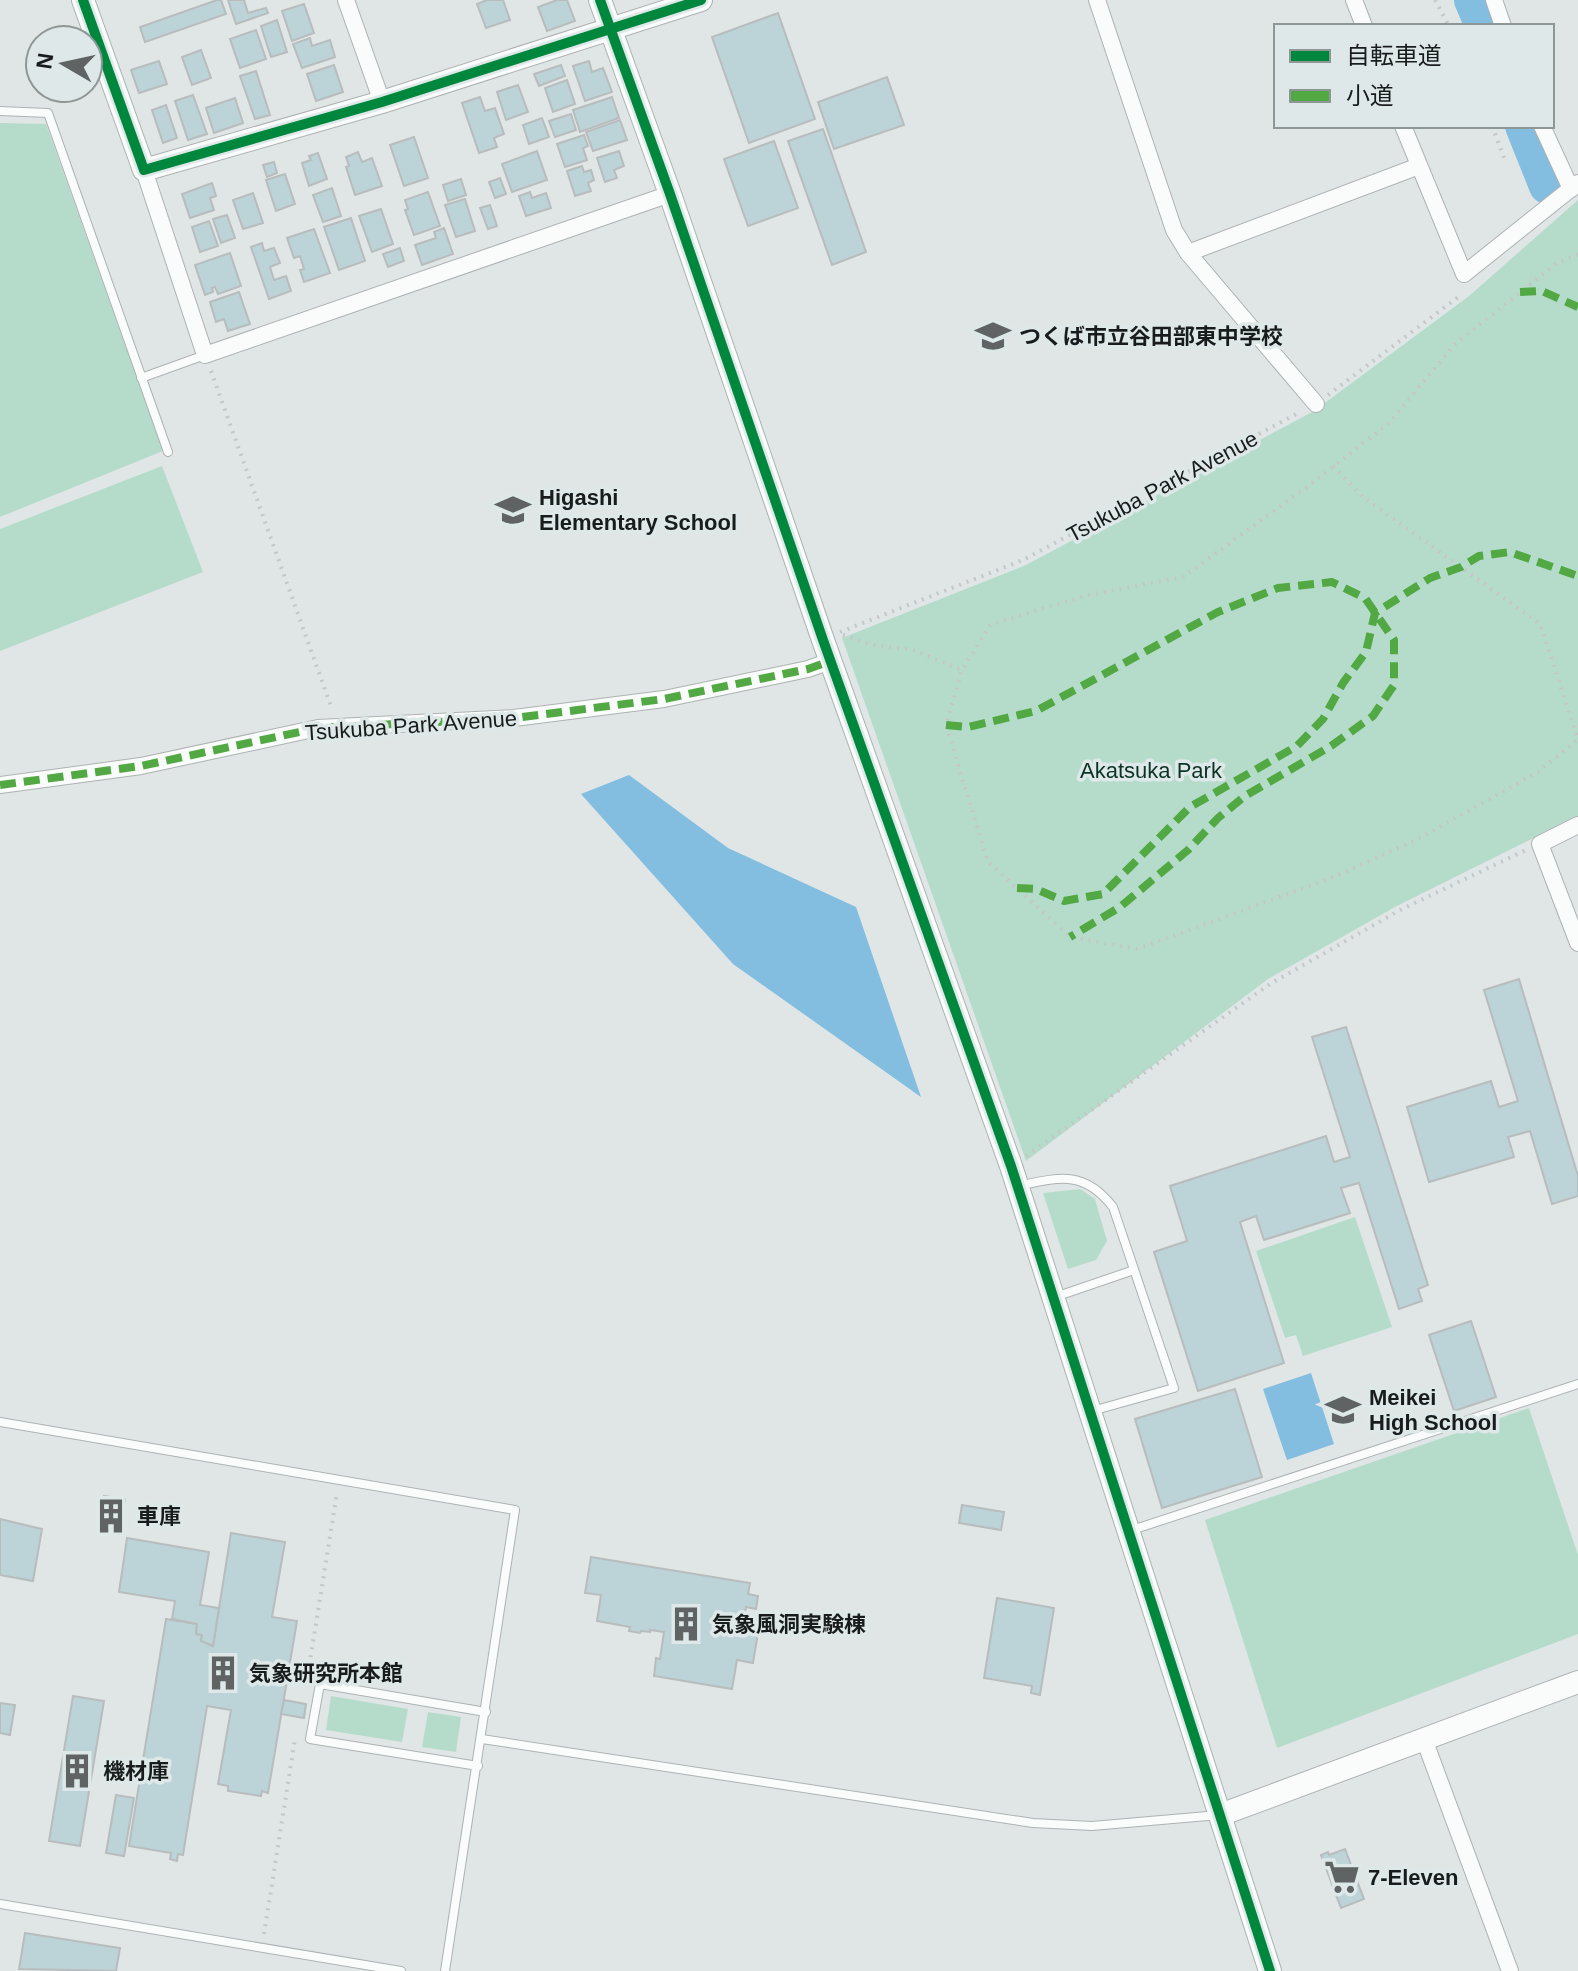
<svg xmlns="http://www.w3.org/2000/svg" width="1578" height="1971" font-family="Helvetica,'Noto Sans JP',sans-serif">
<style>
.green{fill:#b5dccb}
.water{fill:#83bde0}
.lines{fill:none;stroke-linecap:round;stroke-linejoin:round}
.river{stroke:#83bde0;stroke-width:36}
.building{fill:#bcd3d8;stroke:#b8bcbd;stroke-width:2}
.lane-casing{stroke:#aeb2b2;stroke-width:10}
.street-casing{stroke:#aeb2b2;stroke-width:18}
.secondary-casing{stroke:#aeb2b2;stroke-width:24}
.path{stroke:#c5c6c6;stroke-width:4;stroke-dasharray:2 6;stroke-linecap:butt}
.lane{stroke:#fafbfb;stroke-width:8}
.street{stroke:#fafbfb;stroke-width:16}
.secondary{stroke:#fafbfb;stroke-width:22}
.quiet{stroke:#52a943;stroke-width:8;stroke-dasharray:16 8;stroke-linecap:butt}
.cycleway-casing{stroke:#dee8e8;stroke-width:15}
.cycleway{stroke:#00873e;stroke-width:10}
.labels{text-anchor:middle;stroke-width:7;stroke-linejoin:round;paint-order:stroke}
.poi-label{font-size:22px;font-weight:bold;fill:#191c1c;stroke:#dee8e8;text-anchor:start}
.street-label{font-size:22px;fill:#191c1c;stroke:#dee8e8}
.park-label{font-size:22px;fill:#0a3424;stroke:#dee8e8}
</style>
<rect width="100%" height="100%" fill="#e0e6e6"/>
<g class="green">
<polygon points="0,123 46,124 163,451 0,517"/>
<polygon points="1578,200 1578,816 1395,907 1268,979 1026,1161 842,638 1026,565 1314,411 1469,296"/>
<polygon points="162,466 203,572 0,651 0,529"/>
<polygon points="1080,1189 1095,1199 1107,1241 1096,1260 1068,1269 1043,1193"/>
<polygon points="1355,1217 1392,1327 1303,1356 1296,1335 1285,1338 1256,1251"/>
<polygon points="1529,1408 1578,1555 1578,1634 1277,1748 1205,1520"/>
<polygon points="331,1696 408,1709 402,1742 326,1730"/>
<polygon points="428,1712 461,1717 456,1752 422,1747"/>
</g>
<g class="water">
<polygon points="629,775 728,848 856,907 921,1097 733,964 581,794"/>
<polygon points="1311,1373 1334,1444 1287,1460 1263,1389"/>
</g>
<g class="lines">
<g class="river">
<polyline points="1472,0 1483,26"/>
<polyline points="1523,126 1547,186"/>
</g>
</g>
<g class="building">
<polygon points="217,0 221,0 226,14 145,42 140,27"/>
<polygon points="228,0 244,0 248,13 266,8 268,13 236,24"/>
<polygon points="487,0 503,0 510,20 486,28 477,4"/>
<polygon points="557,0 567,0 575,21 547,31 538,7"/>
<polygon points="304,4 314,33 292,41 282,11"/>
<polygon points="778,13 815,119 749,143 712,37"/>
<polygon points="277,20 287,52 271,57 261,26"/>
<polygon points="256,30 266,59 240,68 230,39"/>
<polygon points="310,38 312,46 330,40 335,57 302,68 293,44"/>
<polygon points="201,50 211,78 192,85 182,57"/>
<polygon points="159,61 167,84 139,93 131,70"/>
<polygon points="589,61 592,72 603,68 612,92 585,101 573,66"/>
<polygon points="334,65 343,92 316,101 307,74"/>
<polygon points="561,65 565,76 539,86 534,74"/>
<polygon points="256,71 270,115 255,119 240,76"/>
<polygon points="887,77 904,125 834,149 818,102"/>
<polygon points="567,80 575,104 553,112 545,88"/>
<polygon points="518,85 528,112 506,120 497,92"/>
<polygon points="193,95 207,134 188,140 175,101"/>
<polygon points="480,97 485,111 495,108 504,134 494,138 497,147 479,153 462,103"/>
<polygon points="612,97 619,118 580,132 573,110"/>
<polygon points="235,98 243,123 214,133 206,108"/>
<polygon points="166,105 177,138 163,143 152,110"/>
<polygon points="571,114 576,130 555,137 549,121"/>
<polygon points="542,118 549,137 529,144 523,125"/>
<polygon points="620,120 627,140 593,151 586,132"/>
<polygon points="823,129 866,252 832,265 788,141"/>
<polygon points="584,135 588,146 583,148 587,160 565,167 557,144"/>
<polygon points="414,137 428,178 404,186 390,145"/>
<polygon points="774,141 798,208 748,226 724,159"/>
<polygon points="537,151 547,180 512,192 502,164"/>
<polygon points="619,151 624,166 614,170 617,178 605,182 597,158"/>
<polygon points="358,152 362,162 372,158 382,186 355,195 346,167 349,166 346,157"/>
<polygon points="318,153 327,179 309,186 302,163 311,160 309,156"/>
<polygon points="274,162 277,173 267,177 263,165"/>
<polygon points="582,166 584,172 591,170 594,180 588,183 591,191 575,196 567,171"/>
<polygon points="285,174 295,204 276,211 266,180"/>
<polygon points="500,178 506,194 495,198 489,182"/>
<polygon points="461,179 466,195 448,201 443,185"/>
<polygon points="212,183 216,196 210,198 214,210 190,218 182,194"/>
<polygon points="332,188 341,216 323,222 313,195"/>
<polygon points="428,192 440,226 414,235 405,210 408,209 405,200"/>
<polygon points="530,192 532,198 546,193 551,208 526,216 519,196"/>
<polygon points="253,193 263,223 243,229 233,200"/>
<polygon points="465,199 475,231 456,237 445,205"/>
<polygon points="490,205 497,226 488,229 480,208"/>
<polygon points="381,209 393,244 372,252 359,216"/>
<polygon points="227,215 235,238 221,243 213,219"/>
<polygon points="351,218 365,261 339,270 324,227"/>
<polygon points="209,221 218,246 200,252 192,227"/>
<polygon points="444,228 453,254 422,265 415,245 436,238 434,232"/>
<polygon points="314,229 330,273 304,282 300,270 304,269 300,256 294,258 287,238"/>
<polygon points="262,243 264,251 274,248 280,263 270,267 274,280 286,276 291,291 269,299 251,247"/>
<polygon points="400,248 404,261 388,267 383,254"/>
<polygon points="230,253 241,286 218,294 215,287 212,288 213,292 205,295 195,265"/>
<polygon points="239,292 250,324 228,331 224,319 216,322 210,302"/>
<polygon points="1519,979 1578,1176 1578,1196 1552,1204 1530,1131 1508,1137 1514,1157 1429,1182 1407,1107 1491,1081 1499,1107 1518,1101 1484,990"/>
<polygon points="1346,1027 1428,1285 1418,1289 1422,1301 1399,1309 1359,1183 1341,1188 1350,1213 1264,1240 1256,1216 1240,1222 1284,1363 1198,1391 1154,1252 1187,1241 1170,1186 1326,1136 1334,1162 1350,1157 1312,1037"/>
<polygon points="1471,1321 1496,1397 1454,1411 1429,1335"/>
<polygon points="1235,1389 1262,1477 1162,1508 1135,1419"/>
<polygon points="104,1496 125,1499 119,1535 98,1532"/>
<polygon points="962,1505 1004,1512 1001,1530 959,1523"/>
<polygon points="0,1519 42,1529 33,1581 0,1575"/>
<polygon points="231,1533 285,1542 272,1617 297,1621 268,1793 262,1791 261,1796 228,1791 228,1786 218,1784 231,1710 207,1706 183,1855 178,1854 177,1861 170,1859 171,1853 129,1846 166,1619 197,1624 196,1634 202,1635 201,1641 213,1646"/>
<polygon points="127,1538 209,1552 200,1605 219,1608 213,1646 201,1641 202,1635 196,1634 197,1624 172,1619 175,1601 119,1592"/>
<polygon points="591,1557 750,1583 748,1594 758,1596 756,1609 746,1607 744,1618 760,1621 753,1663 737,1660 732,1689 654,1676 656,1658 660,1659 664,1632 650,1630 650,1632 641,1631 640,1633 629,1631 630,1627 597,1621 601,1595 585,1593"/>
<polygon points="997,1598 1054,1608 1040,1695 1031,1693 1032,1686 984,1678"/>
<polygon points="73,1696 104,1701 80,1846 49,1841"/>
<polygon points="284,1700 306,1704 304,1718 281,1714"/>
<polygon points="0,1703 15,1705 10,1735 0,1733"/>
<polygon points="116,1795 134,1798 124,1856 106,1853"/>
<polygon points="1345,1849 1364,1899 1341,1908 1321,1855 1328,1852 1329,1855"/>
<polygon points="25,1933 120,1948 116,1971 19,1969"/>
</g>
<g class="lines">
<g class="lane-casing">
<g id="lane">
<polyline points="0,111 48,113 168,452"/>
<polyline points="141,378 205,355"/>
<path d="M1018 1186C1060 1177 1084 1170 1113 1207L1174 1388 1092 1411"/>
<polyline points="1055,1297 1134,1270"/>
<polyline points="0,1422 515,1510 445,1971"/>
<polyline points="1129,1531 1578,1384"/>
<polyline points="482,1739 1033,1823 1092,1826 1219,1815"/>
<polyline points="478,1766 310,1739 320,1684 486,1712"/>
<polyline points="0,1904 401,1971"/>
</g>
</g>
<g class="street-casing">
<g id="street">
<polyline points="346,0 382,102"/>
<polyline points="1097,0 1174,230 1188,253 1316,404"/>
<polyline points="1354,0 1364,26"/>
<polyline points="1494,0 1503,26"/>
<polyline points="1403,126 1464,274 1578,183"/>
<polyline points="1542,126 1571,189"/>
<polyline points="144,170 205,355 670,194"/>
<polyline points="1188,253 1419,166"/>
<polyline points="0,785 141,766 318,728 514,718 664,699 808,669 822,664"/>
<polyline points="1578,825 1540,844 1578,943"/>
<polyline points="1424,1739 1510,1971"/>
</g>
</g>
<g class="secondary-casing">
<g id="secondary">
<polyline points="83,0 144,170 382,102 701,0"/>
<polyline points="600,0 670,194 823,640 1011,1166 1270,1971"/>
<polyline points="1220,1815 1578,1682"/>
</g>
</g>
<g class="path">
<polyline points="1435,0 1449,26"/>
<polyline points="1492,126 1506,163"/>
<polyline points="1578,254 1557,263 1454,345 1390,422 1311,484 1183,577 1084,596 990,625 962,670 946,725 988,862 1070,937 1137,949 1329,879 1416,840 1538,772 1578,739"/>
<polyline points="211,371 332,709"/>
<polyline points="1328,395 1461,295"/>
<polyline points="1333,466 1363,497 1540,624 1578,739"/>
<polyline points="840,632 1023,560 1300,412"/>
<polyline points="843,635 868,644 913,650 962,670"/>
<polyline points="1026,1156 1270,984 1402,909 1526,850"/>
<polyline points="308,1673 337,1493"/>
<polyline points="264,1934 295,1739"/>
</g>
<use href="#lane" class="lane"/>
<use href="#street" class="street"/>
<use href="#secondary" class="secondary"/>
<g class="quiet">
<polyline points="1520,292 1542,291 1578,307"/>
<polyline points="946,725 968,727 1036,711 1218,612 1278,588 1332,582 1365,598 1394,640 1394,685 1373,716 1331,746 1245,796 1218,818 1188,850 1120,907 1070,937"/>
<polyline points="0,785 141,766 318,728 514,718 664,699 808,669 822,664"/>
<polyline points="1017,888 1036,889 1064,901 1103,894 1190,807 1297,746 1323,719 1343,683 1366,652 1375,613 1430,578 1461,567 1479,556 1510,552 1578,576"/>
</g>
<g class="cycleway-casing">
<g id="cycleway">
<polyline points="83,0 144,170 382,102 701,0"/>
<polyline points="600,0 670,194 823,640 1011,1166 1270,1971"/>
</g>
</g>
<use href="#cycleway" class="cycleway"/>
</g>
<defs>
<g id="school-bare" transform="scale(2.76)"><path d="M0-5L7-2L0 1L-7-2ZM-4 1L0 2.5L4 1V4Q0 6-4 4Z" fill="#5f6363" stroke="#dee8e8" stroke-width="2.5" paint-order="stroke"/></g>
<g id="building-bare" transform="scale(2.76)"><path d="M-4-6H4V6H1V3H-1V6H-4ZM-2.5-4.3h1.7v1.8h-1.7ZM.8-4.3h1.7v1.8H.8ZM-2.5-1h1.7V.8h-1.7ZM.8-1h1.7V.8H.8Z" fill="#5f6363" stroke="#dee8e8" stroke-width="2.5" paint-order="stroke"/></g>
<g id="supermarket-bare" transform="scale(2.76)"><path d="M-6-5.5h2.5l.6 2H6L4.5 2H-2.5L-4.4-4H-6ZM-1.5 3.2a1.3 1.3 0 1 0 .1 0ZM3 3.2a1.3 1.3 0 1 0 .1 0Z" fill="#5f6363" stroke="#dee8e8" stroke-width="2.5" paint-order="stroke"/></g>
</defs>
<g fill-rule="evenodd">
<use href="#school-bare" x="993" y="336"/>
<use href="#school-bare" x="513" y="510"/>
<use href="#school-bare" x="1343" y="1410"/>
<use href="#building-bare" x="111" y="1516"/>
<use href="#building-bare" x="686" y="1624"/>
<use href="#building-bare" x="223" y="1673"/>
<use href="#building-bare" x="77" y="1771"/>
<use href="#supermarket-bare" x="1342" y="1877"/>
</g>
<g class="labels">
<g class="poi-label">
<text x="1019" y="344">つくば市立谷田部東中学校</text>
<text x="539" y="505">Higashi<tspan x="539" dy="25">Elementary School</tspan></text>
<text x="1369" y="1405">Meikei<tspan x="1369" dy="25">High School</tspan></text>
<text x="137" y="1524">車庫</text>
<text x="712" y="1632">気象風洞実験棟</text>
<text x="249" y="1681">気象研究所本館</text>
<text x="103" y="1779">機材庫</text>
<text x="1368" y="1885">7-Eleven</text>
</g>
<g class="street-label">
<text transform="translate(1162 486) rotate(-28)" y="8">Tsukuba Park Avenue</text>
<text transform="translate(411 725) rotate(-4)" y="8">Tsukuba Park Avenue</text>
</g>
<g class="park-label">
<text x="1151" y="778">Akatsuka Park</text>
</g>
</g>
<rect x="1274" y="24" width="280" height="104" fill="#dee8e8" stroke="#8f9696" stroke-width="2"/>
<rect x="1290" y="50" width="40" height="12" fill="#00873e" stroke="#8f9696" stroke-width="2"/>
<text x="1346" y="64" font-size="24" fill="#191c1c">自転車道</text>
<rect x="1290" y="90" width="40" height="12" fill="#52a943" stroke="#8f9696" stroke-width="2"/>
<text x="1346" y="104" font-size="24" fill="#191c1c">小道</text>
<g transform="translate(64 64) rotate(279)"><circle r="38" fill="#dee8e8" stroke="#8f9696" stroke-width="2"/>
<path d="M0-6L14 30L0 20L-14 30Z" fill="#5f6363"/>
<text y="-12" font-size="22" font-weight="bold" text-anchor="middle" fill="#191c1c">N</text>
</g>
</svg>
